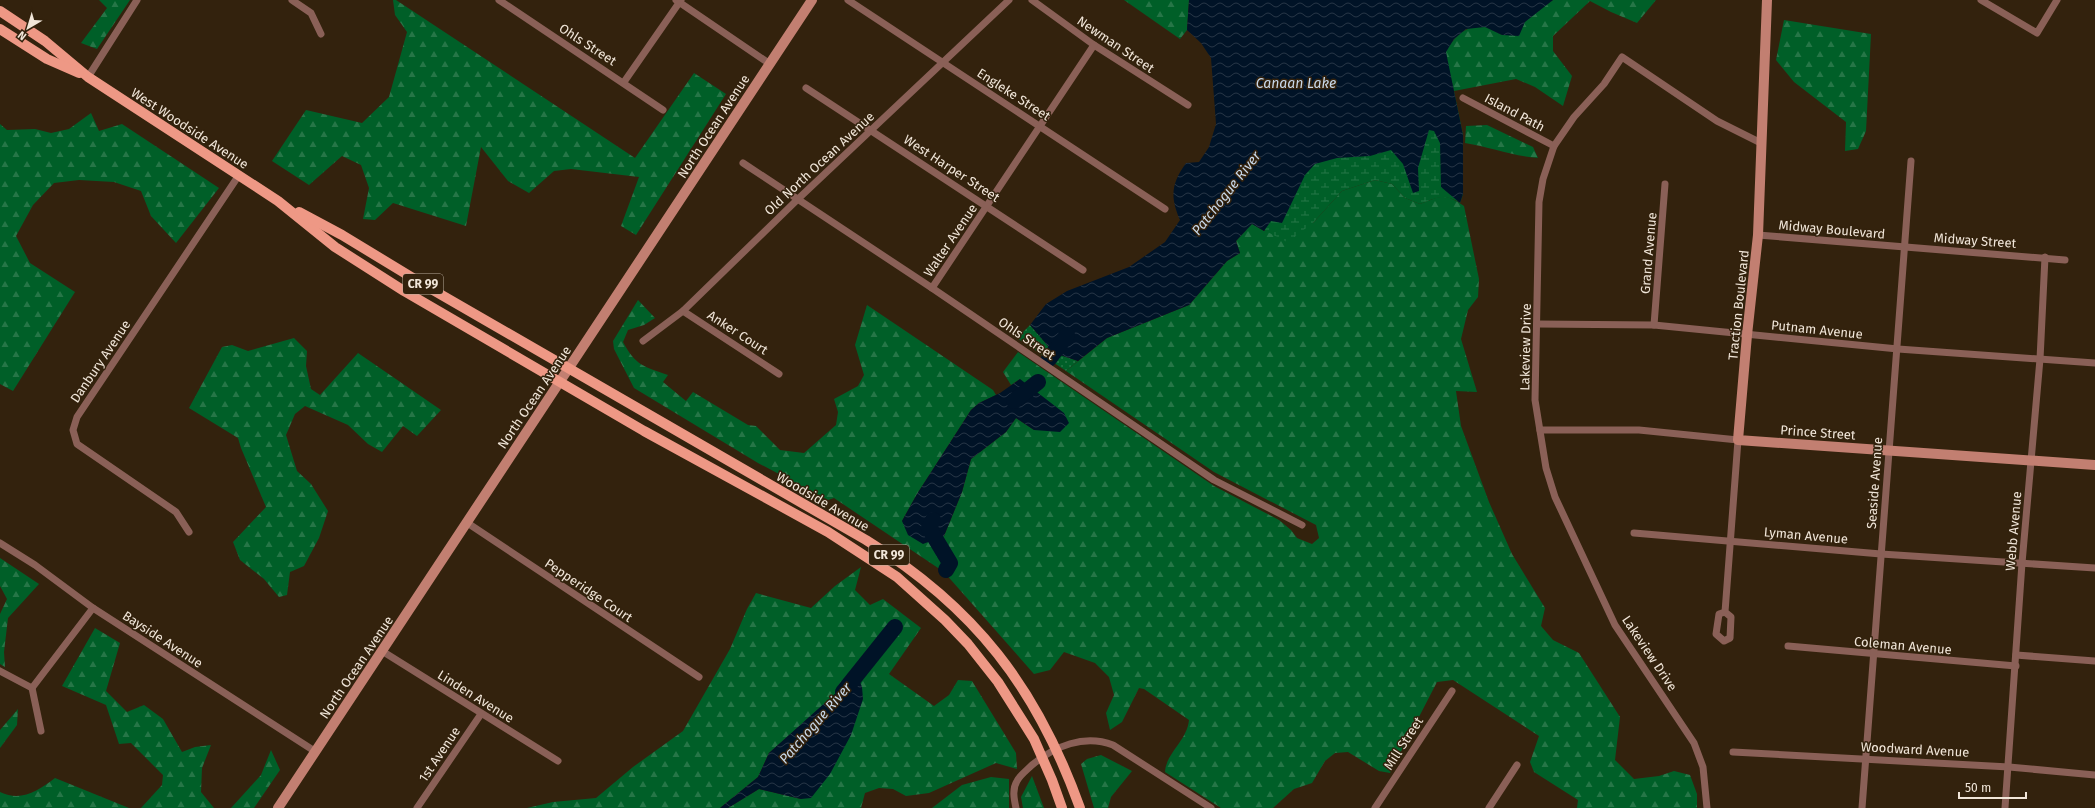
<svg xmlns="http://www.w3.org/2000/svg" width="2095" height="808" font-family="'Fira Sans',sans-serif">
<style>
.grass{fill:url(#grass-dots)}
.forest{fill:url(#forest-firs)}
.wetland{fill:url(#wetland-marsh)}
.water{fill:url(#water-waves)}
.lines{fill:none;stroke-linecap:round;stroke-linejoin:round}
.river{stroke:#001327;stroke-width:16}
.street{stroke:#8a6057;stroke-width:7}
.secondary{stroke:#c27f71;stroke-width:10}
.primary{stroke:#ee9885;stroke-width:10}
.labels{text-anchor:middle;stroke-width:3;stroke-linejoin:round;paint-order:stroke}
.shield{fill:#33220d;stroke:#b8ab9c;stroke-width:1}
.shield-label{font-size:12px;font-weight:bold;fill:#f1e6d9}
.street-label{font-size:13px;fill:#f1e6d9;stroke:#33220d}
.water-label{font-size:14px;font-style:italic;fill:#c8d9eb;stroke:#33220d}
</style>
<defs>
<pattern id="grass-dots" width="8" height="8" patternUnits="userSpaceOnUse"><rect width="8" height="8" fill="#005f28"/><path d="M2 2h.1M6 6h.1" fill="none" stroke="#267647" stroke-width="1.8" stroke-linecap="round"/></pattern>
<pattern id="forest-firs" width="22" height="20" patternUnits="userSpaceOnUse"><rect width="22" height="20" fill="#005f28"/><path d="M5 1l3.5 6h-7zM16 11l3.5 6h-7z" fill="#267647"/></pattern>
<pattern id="wetland-marsh" width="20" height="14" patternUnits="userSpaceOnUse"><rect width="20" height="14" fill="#005f28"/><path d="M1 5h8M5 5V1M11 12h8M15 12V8" fill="none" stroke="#267647"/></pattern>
<pattern id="water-waves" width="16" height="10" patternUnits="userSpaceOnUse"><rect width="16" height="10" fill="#001327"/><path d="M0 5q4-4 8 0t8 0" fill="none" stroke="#263546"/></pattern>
</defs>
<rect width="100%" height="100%" fill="#33220d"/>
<polygon class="grass" points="1030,325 1054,353 1078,361 1066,371 1017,338"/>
<g class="forest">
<polygon points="99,0 130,0 97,49 81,43 107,8"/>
<polygon points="393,0 396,0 635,158 694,73 726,94 636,235 621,226 639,177 571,169 554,171 529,193 508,181 481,147 466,226 393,203 375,220 363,219 369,188 361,165 342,156 309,185 272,161 306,110 362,123 389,97 407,32 395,15"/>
<polygon points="1124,0 1189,0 1187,30 1180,39"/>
<path d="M1553 0H1656L1637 23 1611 12 1590 1 1553 36V51L1572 76 1563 106 1535 87 1516 79 1454 91 1445 53C1454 38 1465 24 1485 27 1490 28 1497 33 1502 35L1524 22Z"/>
<polygon points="1784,20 1871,34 1866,131 1858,149 1845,151 1846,122 1794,82 1776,60"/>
<polygon points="91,113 99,131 122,124 219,188 176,243 151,216 141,191 114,182 79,180 54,183 33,205 16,236 30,263 75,292 13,391 0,384 0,124 7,130 35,129 51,133 69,129"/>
<path d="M1487 125 1533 147 1538 158C1513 156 1490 147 1465 143L1466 126Z"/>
<path d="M1375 180 1392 184 1405 198 1420 204C1441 196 1444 192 1464 206L1479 279 1478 297 1468 310 1461 339 1477 392 1456 391 1461 426 1489 502 1512 554 1545 608 1541 626 1553 640 1579 653 1620 717 1615 760 1634 779 1659 776 1674 771 1690 775 1697 794V808H1577L1578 800 1534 772 1530 762 1539 736 1453 680 1437 682 1390 773 1379 771 1348 752 1335 753 1325 761 1312 783 1294 789 1273 808H1221L1165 772C1166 753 1187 741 1189 720L1144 689 1139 688 1122 722 1110 730 1106 713 1114 695 1109 677 1095 663 1064 652 1050 670 1034 674 944 572 834 498 828 500 758 463 634 388 614 349 613 341 638 300 655 318 644 325 628 330 623 342C636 366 643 366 668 375L663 382 686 401 693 392 748 425 756 426 780 450 804 453 836 425 838 412 834 399 858 386 864 375 855 345 867 305 993 390 996 395 979 403 971 410 917 494 902 521 944 536 962 492 971 459 1006 432 1016 418 1034 430 1020 379 1011 385 1003 372 1018 352 1214 486 1279 520 1291 530 1297 538 1312 544 1319 538 1316 525 1214 472 1066 371 1107 338 1189 305 1227 261 1240 253 1236 241 1252 224 1264 231 1313 223 1342 191Z"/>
<polygon points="294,338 307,351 306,366 311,389 320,395 358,353 441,410 417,436 403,426 382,452 368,444 348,425 305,406 295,414 286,435 297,471 311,484 328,511 319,538 304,566 290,572 287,595 279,597 264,579 240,560 233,542 266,507 241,448 238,438 189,408 222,347 232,345 248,351"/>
<polygon points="0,558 39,584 8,618 4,652 5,667 0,664 0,614 7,599 0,586"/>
<polygon points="861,567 855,590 870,605 883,599 921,628 889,674 934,706 949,695 958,680 972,681 1016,753 1017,769 996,763 929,793 906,796 893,789 879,788 865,793 861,808 728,808 759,789 801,799 857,675 769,753 758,777 720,808 527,808 553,802 596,798 633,767 683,731 730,649 747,609 756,593 811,608 835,586"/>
<polygon points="95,628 120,643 106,691 127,712 144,705 163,719 182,752 195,747 211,745 202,768 201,792 214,808 141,808 162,785 163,775 131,743 119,744 106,705 62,686"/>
<polygon points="18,709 17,725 0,748 0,730"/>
<polygon points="271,750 280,770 254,808 231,808 261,775"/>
<polygon points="1101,755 1132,771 1111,797 1108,808 1094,808 1081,764 1087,759"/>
<polygon points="1032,776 1044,808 1023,808 1021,797"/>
<polygon points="991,777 1009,779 1009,808 932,808 962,785"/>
<path d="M55 778 129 808H0V792C21 802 38 791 55 778Z"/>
</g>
<path class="wetland" d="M1553 0 1525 22 1519 36 1502 35 1485 27 1466 29 1454 39 1446 52 1463 135V194L1460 203C1444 193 1436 198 1420 204L1405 198 1392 184 1375 180 1342 191 1313 223 1287 242 1252 224 1236 241 1406 41Z"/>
<g class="water">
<path d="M1189 0H1553L1525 22 1519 36 1502 35 1485 27 1466 29 1454 39 1446 52 1463 135V194L1460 203 1441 187 1440 143 1434 131 1429 130 1418 168 1419 191 1413 193 1403 164 1391 150 1370 156 1337 158 1315 164 1305 175 1282 223 1271 221 1264 231 1252 224 1236 241 1240 253 1227 261 1189 305 1107 338 1078 361 1054 353 1030 325 1046 304 1067 291 1129 267 1165 242 1180 220C1170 197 1171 184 1186 163L1199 162 1209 147 1216 124 1211 58 1201 43 1187 30Z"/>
<polygon points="1020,379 1064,413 1069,423 1060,432 1034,430 1016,418 1006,432 971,459 962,492 944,536 923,544 908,535 902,521 917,494 971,410 979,403 1000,393"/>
<polygon points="857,674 862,687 863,699 851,735 830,774 811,798 801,799 759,789 728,808 720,808 758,777 769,753"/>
</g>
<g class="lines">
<g class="river">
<polyline points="1049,359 1067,335"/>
<polyline points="1014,401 1038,382"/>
<polyline points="933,520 929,528 950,563 946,570"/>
<polyline points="843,692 895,627"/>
</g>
<g class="street">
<polyline points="292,0 311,13 321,34"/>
<polyline points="499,0 663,110"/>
<polyline points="676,0 770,64"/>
<polyline points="848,0 1165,209"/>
<polyline points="1032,0 1094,45 1188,105"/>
<polyline points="1981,0 2037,33 2057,0"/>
<polyline points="88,77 137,0"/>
<polyline points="624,82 681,0"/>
<polyline points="806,88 1083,270"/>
<polyline points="1463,98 1554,146"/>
<polyline points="743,163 932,288 1214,480 1302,525"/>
<polyline points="1758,235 2065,260"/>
<polyline points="932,288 1094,45"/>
<polyline points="683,311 779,374"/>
<polyline points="1537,324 1654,325 1898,349 2095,363"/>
<polyline points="1654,325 1665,184"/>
<polyline points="643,341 683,311 798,199 1009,0"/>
<polyline points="1540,430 1639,430 1738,440 1725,612 1719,614 1716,634 1724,641 1730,638 1731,617 1725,612"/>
<polyline points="466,522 699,677"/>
<polyline points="189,532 176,512 77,444 73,430 77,417 239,175"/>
<polyline points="1634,533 1881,554 2095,568"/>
<polyline points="0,543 35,565 93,608 316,752"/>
<polyline points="1788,646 2016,666"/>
<polyline points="382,651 558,761"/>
<polyline points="2016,655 2095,661"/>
<polyline points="0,671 32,688"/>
<polyline points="32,688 93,608"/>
<polyline points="32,688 41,731"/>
<polyline points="1733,752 2009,767 2095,775"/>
<polyline points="417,808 481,714"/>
<path d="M1016 808C1014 799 1012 789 1017 781 1020 775 1027 770 1032 765 1055 746 1084 734 1113 745L1211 808"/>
<polyline points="1375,808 1452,691"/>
<polyline points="1489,808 1517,765"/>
<polyline points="1707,808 1703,767 1694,743 1615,625 1555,497 1546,468 1535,400 1539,202 1543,179 1554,146 1574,117 1604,84 1622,57 1717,121 1761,143"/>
<polyline points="1862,808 1911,161"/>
<polyline points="2005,808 2022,563 2040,359 2045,257"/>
</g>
<g class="secondary">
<polyline points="1767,0 1758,235 1747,335 1738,440 2095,465"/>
<polyline points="278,808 812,0"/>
</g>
<g class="primary">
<polyline points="0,11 45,41 88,77 278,201 335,247 404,291 644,431 828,532 897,577 945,620 968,644 998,682 1034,739 1052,780 1062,808"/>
<polyline points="0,29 47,59 79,73"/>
<path d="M299 212 342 235 426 286 866 540C975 607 1037 688 1080 808"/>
</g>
</g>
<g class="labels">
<g class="shield">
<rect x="403" y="274" width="40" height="20" rx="3"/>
<rect x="869" y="545" width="40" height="20" rx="3"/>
</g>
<g class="shield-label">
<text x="423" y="288">CR 99</text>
<text x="889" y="559">CR 99</text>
</g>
<g class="street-label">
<text transform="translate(588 44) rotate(33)" y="5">Ohls Street</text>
<text transform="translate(1116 44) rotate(34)" y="5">Newman Street</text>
<text transform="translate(1014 94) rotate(33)" y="5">Engleke Street</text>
<text transform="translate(1515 112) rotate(28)" y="5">Island Path</text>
<text transform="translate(713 126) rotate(-57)" y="5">North Ocean Avenue</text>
<text transform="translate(190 128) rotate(33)" y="5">West Woodside Avenue</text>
<text transform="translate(819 163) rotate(-43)" y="5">Old North Ocean Avenue</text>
<text transform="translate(952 168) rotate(33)" y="5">West Harper Street</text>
<text transform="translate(1832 229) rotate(5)" y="5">Midway Boulevard</text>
<text transform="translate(950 240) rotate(-56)" y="5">Walter Avenue</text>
<text transform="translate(1975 240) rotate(4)" y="5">Midway Street</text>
<text transform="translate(1648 253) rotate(-85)" y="5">Grand Avenue</text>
<text transform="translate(1738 305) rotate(-84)" y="5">Traction Boulevard</text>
<text transform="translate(1817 329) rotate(6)" y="5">Putnam Avenue</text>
<text transform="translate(738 332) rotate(33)" y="5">Anker Court</text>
<text transform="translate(1027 338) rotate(34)" y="5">Ohls Street</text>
<text transform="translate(1525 347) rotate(-89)" y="5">Lakeview Drive</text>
<text transform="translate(100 361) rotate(-56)" y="5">Danbury Avenue</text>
<text transform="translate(534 397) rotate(-56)" y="5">North Ocean Avenue</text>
<text transform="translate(1818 432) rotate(4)" y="5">Prince Street</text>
<text transform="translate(1874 483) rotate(-86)" y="5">Seaside Avenue</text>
<text transform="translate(823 501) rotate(30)" y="5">Woodside Avenue</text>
<text transform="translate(2013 531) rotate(-85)" y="5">Webb Avenue</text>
<text transform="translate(1806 535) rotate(5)" y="5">Lyman Avenue</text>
<text transform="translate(589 590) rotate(34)" y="5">Pepperidge Court</text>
<text transform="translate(163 639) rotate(33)" y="5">Bayside Avenue</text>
<text transform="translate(1903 645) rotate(5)" y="5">Coleman Avenue</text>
<text transform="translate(1650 653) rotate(56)" y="5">Lakeview Drive</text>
<text transform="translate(356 667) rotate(-56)" y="5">North Ocean Avenue</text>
<text transform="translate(476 696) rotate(32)" y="5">Linden Avenue</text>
<text transform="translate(1403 743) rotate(-57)" y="5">Mill Street</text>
<text transform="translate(1915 749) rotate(3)" y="5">Woodward Avenue</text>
<text transform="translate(439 754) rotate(-56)" y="5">1st Avenue</text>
</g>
<g class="water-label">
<text x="1296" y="88">Canaan Lake</text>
<text transform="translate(1226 193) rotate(-52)" y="5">Patchogue River</text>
<text transform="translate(815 723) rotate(-49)" y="5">Patchogue River</text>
</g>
</g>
<g transform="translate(28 28) rotate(218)" stroke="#33220d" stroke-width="3" paint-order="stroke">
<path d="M0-3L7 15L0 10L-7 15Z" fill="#f1e6d9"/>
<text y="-6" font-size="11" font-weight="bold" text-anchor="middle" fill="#f1e6d9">N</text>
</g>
<path d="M1959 792v6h67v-6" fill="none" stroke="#f1e6d9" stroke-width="2"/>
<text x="1965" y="792" font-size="12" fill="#f1e6d9" stroke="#33220d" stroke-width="3" paint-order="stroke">50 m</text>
</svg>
